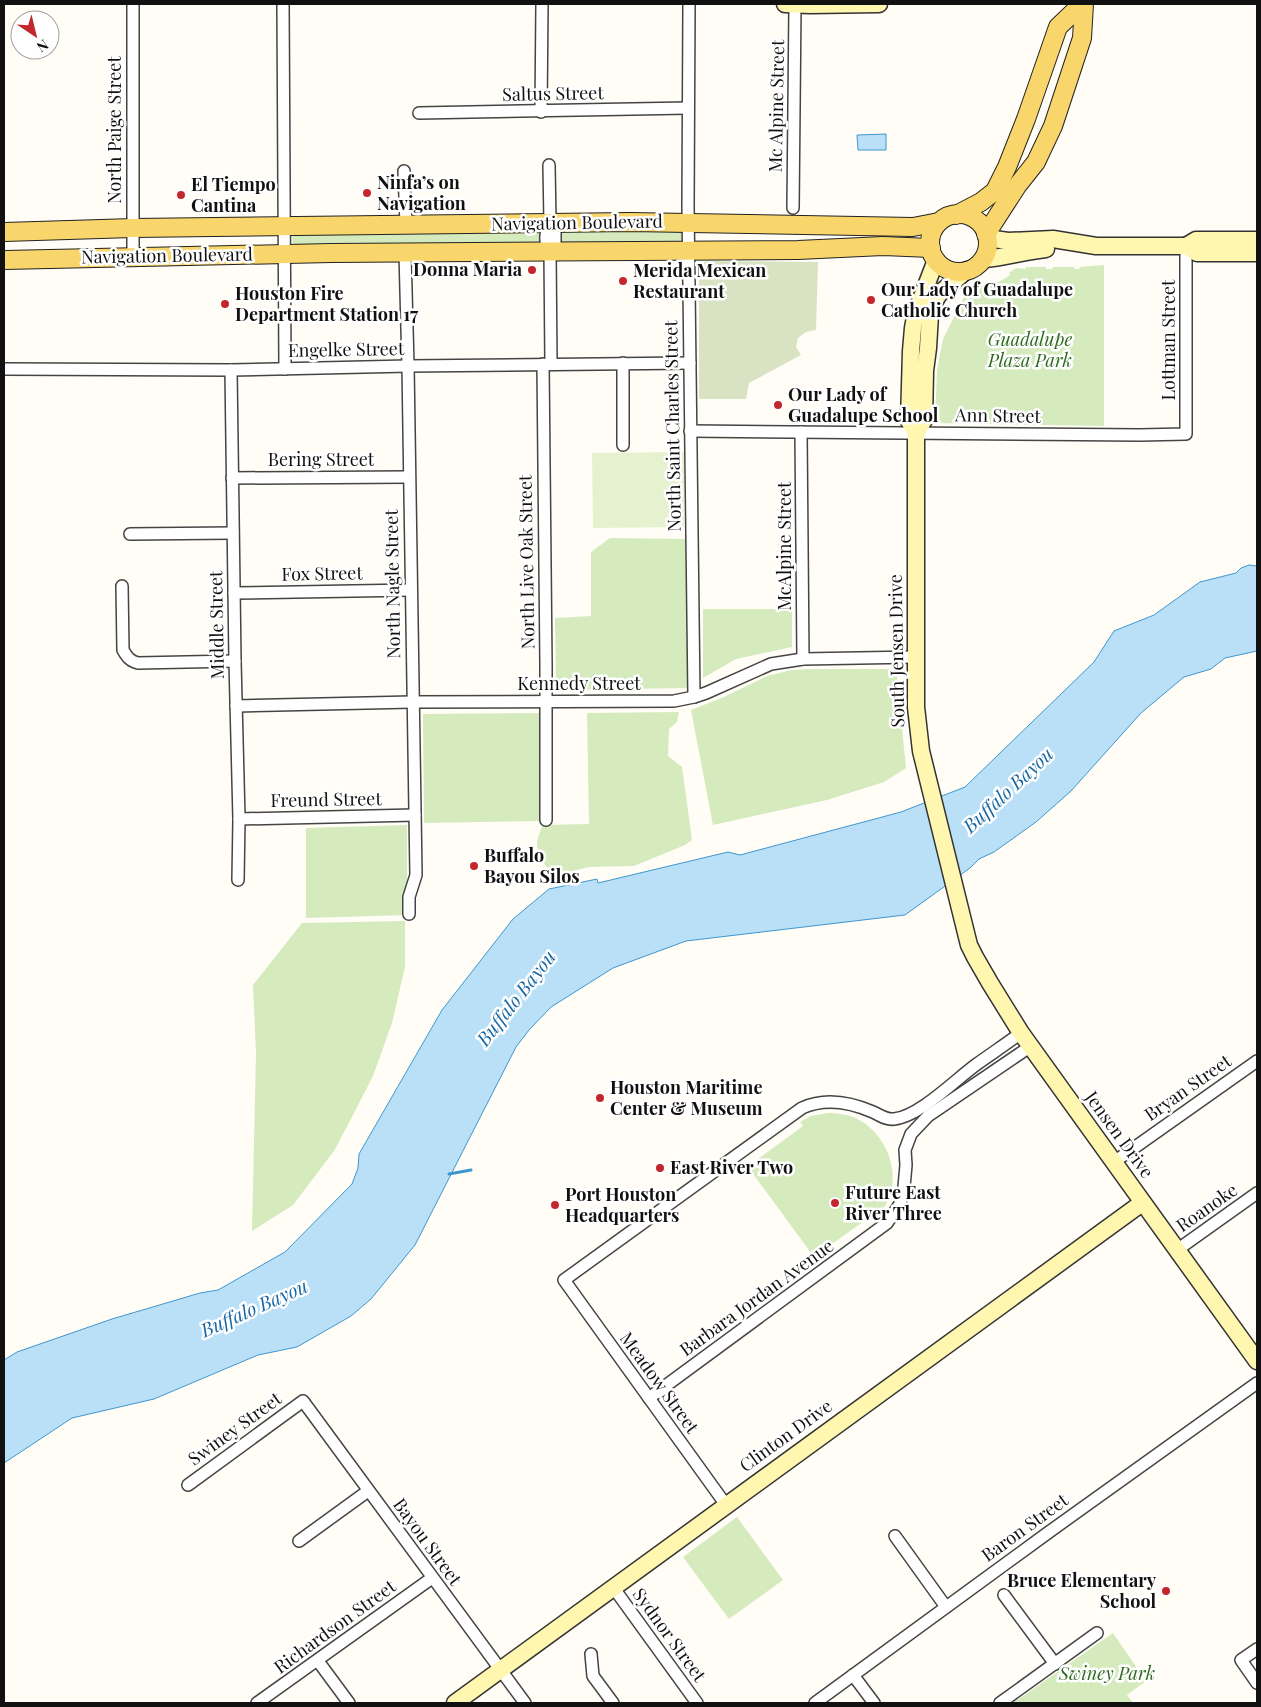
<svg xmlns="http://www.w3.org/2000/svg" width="1261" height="1707" font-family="'Playfair Display',serif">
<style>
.green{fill:#d5ebbd}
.cemetery{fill:#d9e3c4}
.pitch{fill:#e6f2cf}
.water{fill:#b9e0f7;stroke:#3f96cf}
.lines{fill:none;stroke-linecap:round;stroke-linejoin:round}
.stream{stroke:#3f96cf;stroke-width:3}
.street-casing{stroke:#444;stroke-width:14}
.secondary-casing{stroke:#333;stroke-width:19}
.primary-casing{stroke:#222;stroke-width:20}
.street{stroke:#fff;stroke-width:11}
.secondary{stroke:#fff6b0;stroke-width:16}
.primary{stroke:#f9d66b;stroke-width:18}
.poi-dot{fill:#c4262e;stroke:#fff;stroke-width:2}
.labels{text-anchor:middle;stroke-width:5;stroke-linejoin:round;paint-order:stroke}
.street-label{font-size:18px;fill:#111;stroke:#fff}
.poi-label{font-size:18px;font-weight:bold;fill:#111;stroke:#fff;text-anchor:start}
.park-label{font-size:18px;font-style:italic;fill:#2f6b1f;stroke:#fff}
.water-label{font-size:19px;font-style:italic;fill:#1768a6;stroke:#fff}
</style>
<rect width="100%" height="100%" fill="#fffdf5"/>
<g class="green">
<polygon points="683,226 683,245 293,250 292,232"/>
<polygon points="1104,265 1104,426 935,423 937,370 943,339 965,295 973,289 997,281 999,282 1010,275 1009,273 1016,268 1025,269 1026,267 1046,267 1046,269 1052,269 1053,267 1074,267 1074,269 1079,269 1080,267"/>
<polygon points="610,538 687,539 688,688 556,690 555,618 591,616 591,552"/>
<polygon points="703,609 792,609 792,647 736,659 703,678"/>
<polygon points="814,669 896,669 906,768 884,782 827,800 713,825 691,710 724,697 767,676 792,670"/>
<path d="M679 712 677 722 669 729 668 756 682 767 692 840 685 845 634 866 589 867 556 875C547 871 538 855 537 845 537 838 540 832 543 825L589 824 587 713Z"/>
<polygon points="542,713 541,821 424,823 423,714"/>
<polygon points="407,825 407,915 306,918 306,828"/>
<polygon points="405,921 405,967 392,1023 373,1076 352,1117 334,1151 293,1205 252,1231 256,1053 253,985 302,923"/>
<path d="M828 1113C840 1113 851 1115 861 1121 894 1141 906 1192 874 1219L871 1216 814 1257 751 1171 758 1165 755 1161 803 1126 800 1122 811 1116Z"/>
<polygon points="737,1517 783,1580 729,1619 683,1557"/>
<polygon points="1113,1633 1146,1681 1127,1695 1133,1703 1013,1703"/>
</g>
<polygon class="cemetery" points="706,261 818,262 816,330 806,332 798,338 796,347 801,355 749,383 746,399 699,399 699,268"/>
<polygon class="pitch" points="684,452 684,527 593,528 592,453"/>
<g class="water">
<polygon points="886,134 886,150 858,150 857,135"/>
<polygon points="1249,565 1257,566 1257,651 1225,658 1211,669 1184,677 1141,713 1071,791 1036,822 994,852 979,859 970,868 905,915 686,941 613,968 551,1007 529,1030 516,1047 415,1245 371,1299 351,1316 297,1347 258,1355 154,1399 72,1418 4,1463 4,1360 17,1352 112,1319 200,1293 218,1290 285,1252 352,1184 358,1168 359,1154 442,1010 513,919 549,889 597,879 598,883 728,852 740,855 901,812 965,787 1094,662 1114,631 1154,615 1200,582 1236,573 1241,568"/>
</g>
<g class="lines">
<polyline class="stream" points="449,1174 471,1170"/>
<g class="street-casing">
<g id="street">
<polyline points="133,4 133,257"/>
<polyline points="283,4 285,369"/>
<polyline points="689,4 688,206 694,697"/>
<polyline points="541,112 542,4"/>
<polyline points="419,113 688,108"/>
<path d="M549 165 550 223C545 231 544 244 550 251L551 364"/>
<polyline points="404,171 406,225"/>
<polyline points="793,208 795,5"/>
<polyline points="550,251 555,247 555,229 550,223"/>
<polyline points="405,253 408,366 416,875 409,897 409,914"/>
<polyline points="623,363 623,445"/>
<polyline points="543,364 546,665 546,820"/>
<polyline points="4,369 231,370 408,366 690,363"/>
<polyline points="231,370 235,661 239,819 238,880"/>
<polyline points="690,431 1140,435 1186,434 1186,246"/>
<polyline points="801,432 803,659"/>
<polyline points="232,478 409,477"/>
<polyline points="130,534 233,533"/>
<path d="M122 586 123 650C127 657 130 661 138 663L235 661"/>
<polyline points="234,593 411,590"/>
<polyline points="236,706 412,702 674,701 694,697 706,693 771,664 803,659 915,657"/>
<polyline points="239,819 415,815"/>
<polyline points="1114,1162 1257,1061"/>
<polyline points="1177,1250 1257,1193"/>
<polyline points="649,1398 887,1223 900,1204 904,1187 906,1165 905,1150 911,1134 928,1116 1031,1046"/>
<polyline points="188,1485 303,1401 525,1703"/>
<path d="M726 1505 564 1280 802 1108C826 1097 850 1102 873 1112 880 1115 885 1120 894 1119 919 1117 956 1079 977 1064 991 1054 1006 1044 1021 1033"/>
<polyline points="895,1536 946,1607"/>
<polyline points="299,1541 368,1491"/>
<polyline points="613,1587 697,1703"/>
<polyline points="1004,1595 1055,1664"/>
<polyline points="1257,1649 1241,1660 1257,1683"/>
<polyline points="591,1654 593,1676 613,1703"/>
<polyline points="318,1661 349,1703"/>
<polyline points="853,1675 874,1703"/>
<polyline points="257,1703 432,1578"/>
<polyline points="815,1703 1049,1532 1257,1383"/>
<polyline points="1000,1703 1097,1633"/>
</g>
</g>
<g class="secondary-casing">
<g id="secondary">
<polyline points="785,4 810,5 879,4"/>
<polyline points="987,238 1008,241 1053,239 1096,246 1186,246 1197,253 1257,253"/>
<polyline points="1186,246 1196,240 1257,240"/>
<path d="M983 259C1004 258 1024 251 1046 249"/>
<polyline points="967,270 939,294 933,304 930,315 928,348 925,371 924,420 916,433 916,707 921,751 969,945 975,957 990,983 1021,1033 1257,1361"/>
<polyline points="916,433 909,421 911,351 913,328 916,312 936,260"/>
<polyline points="455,1703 1142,1203"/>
</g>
</g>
<g class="primary-casing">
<g id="primary">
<circle cx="959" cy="243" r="29"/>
<polyline points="956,215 981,202 995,191 1007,167 1026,119 1058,27 1082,4"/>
<polyline points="4,232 133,228 630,222 913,227 939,222"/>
<polyline points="986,234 1017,186 1036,162 1053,126 1082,38 1084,4"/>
<polyline points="4,260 331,253 798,250 883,246 931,248"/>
</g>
</g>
<use href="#street" class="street"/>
<use href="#secondary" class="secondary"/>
<use href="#primary" class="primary"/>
</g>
<g class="poi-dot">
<circle cx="367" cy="193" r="5"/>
<circle cx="181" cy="195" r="5"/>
<circle cx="532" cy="270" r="5"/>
<circle cx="623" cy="281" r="5"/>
<circle cx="871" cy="300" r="5"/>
<circle cx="225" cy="304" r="5"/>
<circle cx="778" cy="405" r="5"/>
<circle cx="474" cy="866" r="5"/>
<circle cx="600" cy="1098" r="5"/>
<circle cx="660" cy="1168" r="5"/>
<circle cx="835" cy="1203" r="5"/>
<circle cx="555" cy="1205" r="5"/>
<circle cx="1166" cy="1591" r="5"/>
</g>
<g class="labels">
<g class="street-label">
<text transform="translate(553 94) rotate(-1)" y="6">Saltus Street</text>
<text transform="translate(777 106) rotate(-89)" y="6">Mc Alpine Street</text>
<text transform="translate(115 130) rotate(-90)" y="6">North Paige Street</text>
<text transform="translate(577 223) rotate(-1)" y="6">Navigation Boulevard</text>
<text transform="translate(167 256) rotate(-1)" y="6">Navigation Boulevard</text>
<text transform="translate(1169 340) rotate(-90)" y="6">Lottman Street</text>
<text transform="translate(346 350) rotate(-1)" y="6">Engelke Street</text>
<text transform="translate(998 416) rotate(1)" y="6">Ann Street</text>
<text transform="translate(673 426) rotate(-91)" y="6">North Saint Charles Street</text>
<text x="321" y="466">Bering Street</text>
<text transform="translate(785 546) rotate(-90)" y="6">McAlpine Street</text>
<text transform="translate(527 562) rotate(-91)" y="6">North Live Oak Street</text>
<text transform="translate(322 574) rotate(-1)" y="6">Fox Street</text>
<text transform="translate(393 584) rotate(-91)" y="6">North Nagle Street</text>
<text transform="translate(217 625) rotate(-91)" y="6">Middle Street</text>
<text transform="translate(897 651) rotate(-91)" y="6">South Jensen Drive</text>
<text x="579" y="690">Kennedy Street</text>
<text transform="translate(326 800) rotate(-1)" y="6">Freund Street</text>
<text transform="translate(1188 1088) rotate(-35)" y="6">Bryan Street</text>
<text transform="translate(1119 1135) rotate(54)" y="6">Jensen Drive</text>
<text transform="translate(1207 1208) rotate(-35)" y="6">Roanoke</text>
<text transform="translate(757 1298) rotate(-36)" y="6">Barbara Jordan Avenue</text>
<text transform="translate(659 1383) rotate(54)" y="6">Meadow Street</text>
<text transform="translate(235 1429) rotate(-36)" y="6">Swiney Street</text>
<text transform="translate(786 1436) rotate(-36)" y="6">Clinton Drive</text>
<text transform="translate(1025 1528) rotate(-36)" y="6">Baron Street</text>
<text transform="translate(427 1542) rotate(54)" y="6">Bayou Street</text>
<text transform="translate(335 1627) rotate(-36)" y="6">Richardson Street</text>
<text transform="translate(669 1635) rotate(54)" y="6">Sydnor Street</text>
</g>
<g class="poi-label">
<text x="377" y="189">Ninfa’s on<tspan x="377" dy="21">Navigation</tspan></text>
<text x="191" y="191">El Tiempo<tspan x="191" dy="21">Cantina</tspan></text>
<text x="522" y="276" text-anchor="end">Donna Maria</text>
<text x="633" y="277">Merida Mexican<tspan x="633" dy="21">Restaurant</tspan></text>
<text x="881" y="296">Our Lady of Guadalupe<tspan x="881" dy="21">Catholic Church</tspan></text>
<text x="235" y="300">Houston Fire<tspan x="235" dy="21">Department Station 17</tspan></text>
<text x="788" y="401">Our Lady of<tspan x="788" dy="21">Guadalupe School</tspan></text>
<text x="484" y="862">Buffalo<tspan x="484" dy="21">Bayou Silos</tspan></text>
<text x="610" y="1094">Houston Maritime<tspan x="610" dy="21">Center &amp; Museum</tspan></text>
<text x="670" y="1174">East River Two</text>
<text x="845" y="1199">Future East<tspan x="845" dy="21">River Three</tspan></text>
<text x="565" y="1201">Port Houston<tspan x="565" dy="21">Headquarters</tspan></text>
<text x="1156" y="1587" text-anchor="end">Bruce Elementary<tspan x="1156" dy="21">School</tspan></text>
</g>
<g class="park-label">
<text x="1030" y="346">Guadalupe<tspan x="1030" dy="21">Plaza Park</tspan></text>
<text x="1107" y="1680">Swiney Park</text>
</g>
<g class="water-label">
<text transform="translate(1008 790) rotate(-43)" y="7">Buffalo Bayou</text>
<text transform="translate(516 998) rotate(-52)" y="7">Buffalo Bayou</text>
<text transform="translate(254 1308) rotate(-24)" y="7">Buffalo Bayou</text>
</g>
</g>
<rect width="1261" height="1707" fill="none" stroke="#111111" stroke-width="10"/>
<g transform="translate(35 35) rotate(145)"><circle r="24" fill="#ffffff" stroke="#a0a0a0"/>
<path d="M0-4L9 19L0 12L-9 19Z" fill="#c4262e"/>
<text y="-8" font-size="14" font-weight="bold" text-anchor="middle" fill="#111111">N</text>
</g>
</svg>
